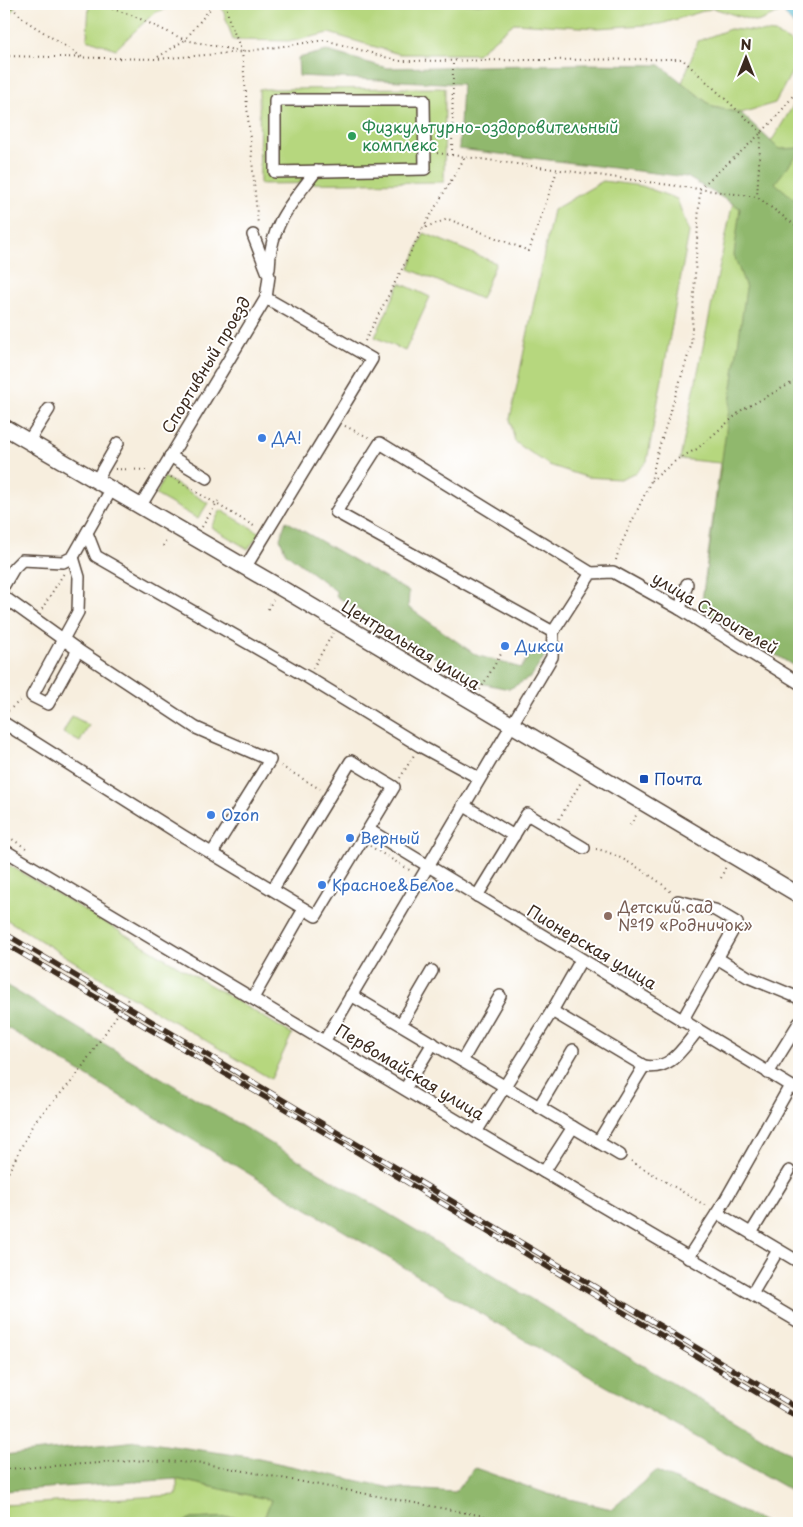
<svg xmlns="http://www.w3.org/2000/svg" width="803" height="1527" font-family="'Playpen Sans',sans-serif">
<style>
.green{fill:#b6d77e;stroke:#78804e}
.forest{fill:#90b86d;stroke:#667146}
.water{fill:#55bcd2;stroke:#487378}
.lines{fill:none;stroke-linecap:round;stroke-linejoin:round}
.minor-casing{stroke:#57473b;stroke-width:14}
.major-casing{stroke:#57473b;stroke-width:18}
.path{stroke:#57473b;stroke-width:2;stroke-dasharray:1 4;stroke-linecap:butt}
.minor{stroke:#fff;stroke-width:11}
.major{stroke:#fff;stroke-width:15}
.rail-casing{stroke:#3b2a1e;stroke-width:5.5}
.rail{stroke:#fff;stroke-width:4;stroke-dasharray:11;stroke-linecap:butt}
.leisure-dot{fill:#2e9e5b;stroke:#fff;stroke-width:2}
.shop-dot{fill:#3f7fe0;stroke:#fff;stroke-width:2}
.transit-dot{fill:#1a4fb4;stroke:#fff;stroke-width:2}
.education-dot{fill:#8d6e63;stroke:#fff;stroke-width:2}
.labels{text-anchor:middle;stroke-width:4;stroke-linejoin:round;paint-order:stroke}
.leisure-label{font-size:16px;fill:#27864d;stroke:#fff;text-anchor:start}
.street-label{font-size:16px;fill:#3b2a1e;stroke:#fff}
.shop-label{font-size:16px;fill:#366cbe;stroke:#fff;text-anchor:start}
.transit-label{font-size:16px;fill:#164399;stroke:#fff;text-anchor:start}
.education-label{font-size:16px;fill:#785e54;stroke:#fff;text-anchor:start}
</style>
<rect width="100%" height="100%" fill="#fff"/>
<filter id="ink" filterUnits="userSpaceOnUse"><feTurbulence type="fractalNoise" baseFrequency=".02" numOctaves="2"/><feDisplacementMap in="SourceGraphic" scale="10" xChannelSelector="R" yChannelSelector="G"/><feConvolveMatrix kernelMatrix="1 2 1 2 8 2 1 2 1" color-interpolation-filters="sRGB"/></filter>
<filter id="wash" filterUnits="userSpaceOnUse"><feTurbulence type="fractalNoise" baseFrequency=".0096" numOctaves="4" result="noise"/><feDisplacementMap in="SourceGraphic" scale="20" xChannelSelector="R" yChannelSelector="G"/><feGaussianBlur stdDeviation="1.12" result="paint"/><feColorMatrix in="noise" values="0 0 0 0 0 0 0 0 0 0 0 0 0 0 0 0 0 1.4 0 .05"/><feComposite in="paint" operator="in"/></filter>
<g filter="url(#wash)">
<rect width="100%" height="100%" fill="#f7eede"/>
<g class="green">
<polygon points="4,4 17,4 4,26"/>
<polygon points="89,4 178,4 154,13 116,49 87,39"/>
<polygon points="221,4 776,4 784,11 757,22 713,8 661,24 597,28 514,23 477,54 399,54 329,33 293,41 233,40"/>
<polygon points="730,29 775,33 796,45 794,68 775,103 741,113 713,107 682,83 698,41"/>
<polygon points="445,88 444,182 260,184 259,89"/>
<polygon points="799,96 799,669 701,609 720,463 680,459 732,206"/>
<polygon points="603,181 642,186 677,199 689,232 647,461 637,472 620,479 586,477 549,465 515,442 510,419 553,210"/>
<polygon points="424,233 496,263 481,299 409,269"/>
<polygon points="400,283 430,297 405,351 375,337"/>
<polygon points="164,477 208,503 198,519 156,495"/>
<polygon points="221,510 260,533 248,549 211,527"/>
<polygon points="72,716 89,725 80,742 63,733"/>
<polygon points="4,862 292,1034 271,1079 130,996 4,918"/>
<polygon points="177,1479 272,1500 262,1523 240,1523 237,1517 189,1519 183,1523 4,1523 4,1505 177,1495"/>
</g>
<g class="forest">
<polygon points="327,51 387,68 585,64 660,65 713,107 741,113 779,149 799,148 799,152 775,183 799,203 799,669 701,609 746,288 734,255 740,208 687,177 459,149 462,84 299,76 298,58"/>
<polygon points="286,521 409,592 408,607 476,655 521,668 535,646 547,653 531,677 509,689 475,682 336,596 336,591 286,553 280,539"/>
<polygon points="4,984 799,1459 799,1495 528,1342 4,1026"/>
<polygon points="137,1441 250,1457 391,1488 455,1492 475,1468 548,1494 612,1509 656,1471 766,1523 262,1523 271,1500 176,1479 4,1491 4,1455"/>
<polygon points="237,1517 240,1523 183,1523 189,1519"/>
</g>
<polygon class="water" points="777,4 799,4 799,32"/>
</g>
<g filter="url(#ink)">
<g class="lines">
<g class="minor-casing">
<g id="minor">
<polygon points="275,100 424,100 425,169 275,172"/>
<path d="M269 269C270 225 290 205 316 171"/>
<polyline points="28,442 49,409"/>
<polyline points="170,456 207,478"/>
<polyline points="96,481 118,443"/>
<polyline points="140,507 266,298 269,276 253,235"/>
<polyline points="87,533 96,556 307,677 420,746 479,778"/>
<polyline points="73,557 79,577 78,612 32,696 48,704 78,650"/>
<polyline points="245,568 372,359 266,298"/>
<polyline points="4,585 14,568 22,560 63,562 73,557 111,490"/>
<polyline points="4,597 78,650 196,728 270,760 212,853"/>
<polyline points="680,609 687,584"/>
<polyline points="553,632 336,512 380,443 591,573"/>
<polyline points="4,723 183,836 316,916 394,787 351,761 273,889"/>
<polyline points="463,805 514,836"/>
<polyline points="369,830 799,1091"/>
<polyline points="4,850 476,1132 799,1322"/>
<polyline points="477,896 527,814 584,848"/>
<polyline points="678,901 715,910 737,923 682,1021"/>
<polyline points="717,958 748,977 799,998"/>
<polyline points="351,995 620,1155"/>
<polyline points="253,998 304,909"/>
<path d="M552 1011 644 1066C671 1071 682 1049 698 1030"/>
<polyline points="401,1024 432,971"/>
<polyline points="325,1040 552,657 553,632 591,573 613,572 680,609 799,683"/>
<polyline points="462,1061 500,996"/>
<polyline points="768,1073 799,1023"/>
<polyline points="405,1089 433,1043"/>
<polyline points="539,1107 573,1050"/>
<polyline points="476,1132 552,1011 581,960"/>
<polyline points="598,1142 644,1066"/>
<polyline points="544,1172 573,1127"/>
<polyline points="717,1213 799,1262"/>
<polyline points="751,1233 789,1171"/>
<polyline points="688,1258 726,1199 790,1086"/>
<polyline points="752,1294 778,1250"/>
</g>
</g>
<g class="major-casing">
<polyline id="major" points="4,427 293,595 799,895"/>
</g>
<g class="path">
<polyline points="8,4 26,21 82,57"/>
<polyline points="98,4 134,16 185,40 240,51"/>
<polyline points="226,4 229,20 242,52 258,225"/>
<polyline points="4,56 157,59 242,52 325,40 399,61 682,59 761,132 757,197"/>
<polyline points="158,57 185,40 214,4"/>
<polyline points="437,153 757,197 799,228"/>
<polyline points="452,155 453,62"/>
<polyline points="423,228 465,157"/>
<polyline points="365,341 423,228 448,219 529,251 557,171"/>
<polyline points="345,426 370,438"/>
<polyline points="115,469 148,470"/>
<polyline points="171,477 257,528"/>
<polyline points="651,481 679,458 697,449 742,410 799,379"/>
<polyline points="202,527 218,501"/>
<polyline points="163,546 168,538"/>
<path d="M616 560 619 549 651 481 657 454 691 346 700 188C733 158 777 124 799 86"/>
<polyline points="42,609 64,573"/>
<polyline points="268,609 273,600"/>
<polyline points="313,668 333,633"/>
<polyline points="480,690 501,654"/>
<polyline points="8,711 22,699"/>
<polyline points="281,766 320,789"/>
<polyline points="400,778 414,755"/>
<polyline points="559,819 581,782"/>
<polyline points="630,825 637,814"/>
<polyline points="4,834 29,850"/>
<polyline points="370,846 411,871"/>
<path d="M596 849C616 852 657 878 671 892"/>
<polyline points="721,878 726,866"/>
<polyline points="631,1161 708,1207"/>
<polyline points="4,1181 34,1122 74,1079 130,996"/>
<polyline points="4,1469 149,1460 207,1464 521,1523"/>
</g>
<use href="#minor" class="minor"/>
<use href="#major" class="major"/>
<g class="rail-casing">
<g id="rail">
<polyline points="4,933 799,1409"/>
<polyline points="4,943 302,1119 799,1418"/>
</g>
</g>
<use href="#rail" class="rail"/>
</g>
</g>
<circle class="leisure-dot" cx="352" cy="136" r="5"/>
<g class="shop-dot">
<circle cx="262" cy="438" r="5"/>
<circle cx="505" cy="646" r="5"/>
<circle cx="211" cy="815" r="5"/>
<circle cx="350" cy="838" r="5"/>
<circle cx="322" cy="885" r="5"/>
</g>
<rect class="transit-dot" x="639" y="774" width="10" height="10" rx="2.5"/>
<circle class="education-dot" cx="608" cy="916" r="5"/>
<g class="labels">
<g class="leisure-label">
<text x="362" y="133">Физкультурно-оздоровительный<tspan x="362" dy="18">комплекс</tspan></text>
</g>
<g class="street-label">
<text transform="translate(206 365) rotate(-59)" y="6">Спортивный проезд</text>
<text transform="translate(715 613) rotate(31)" y="6">улица Строителей</text>
<text transform="translate(411 645) rotate(31)" y="6">Центральная улица</text>
<text transform="translate(592 947) rotate(31)" y="6">Пионерская улица</text>
<text transform="translate(410 1072) rotate(31)" y="6">Первомайская улица</text>
</g>
<g class="shop-label">
<text x="272" y="444">ДА!</text>
<text x="515" y="652">Дикси</text>
<text x="221" y="821">Ozon</text>
<text x="360" y="844">Верный</text>
<text x="332" y="891">Красное&amp;Белое</text>
</g>
<g class="transit-label">
<text x="654" y="785">Почта</text>
</g>
<g class="education-label">
<text x="618" y="913">Детский сад<tspan x="618" dy="18">№19 «Родничок»</tspan></text>
</g>
</g>
<rect width="803" height="1527" fill="none" stroke="#fff" stroke-width="20"/>
<g transform="translate(746 58)" stroke="#ffffff" stroke-width="4" paint-order="stroke">
<path d="M0-4L9 19L0 12L-9 19Z" fill="#3b2a1e"/>
<text y="-8" font-size="14" font-weight="bold" text-anchor="middle" fill="#3b2a1e">N</text>
</g>
</svg>
